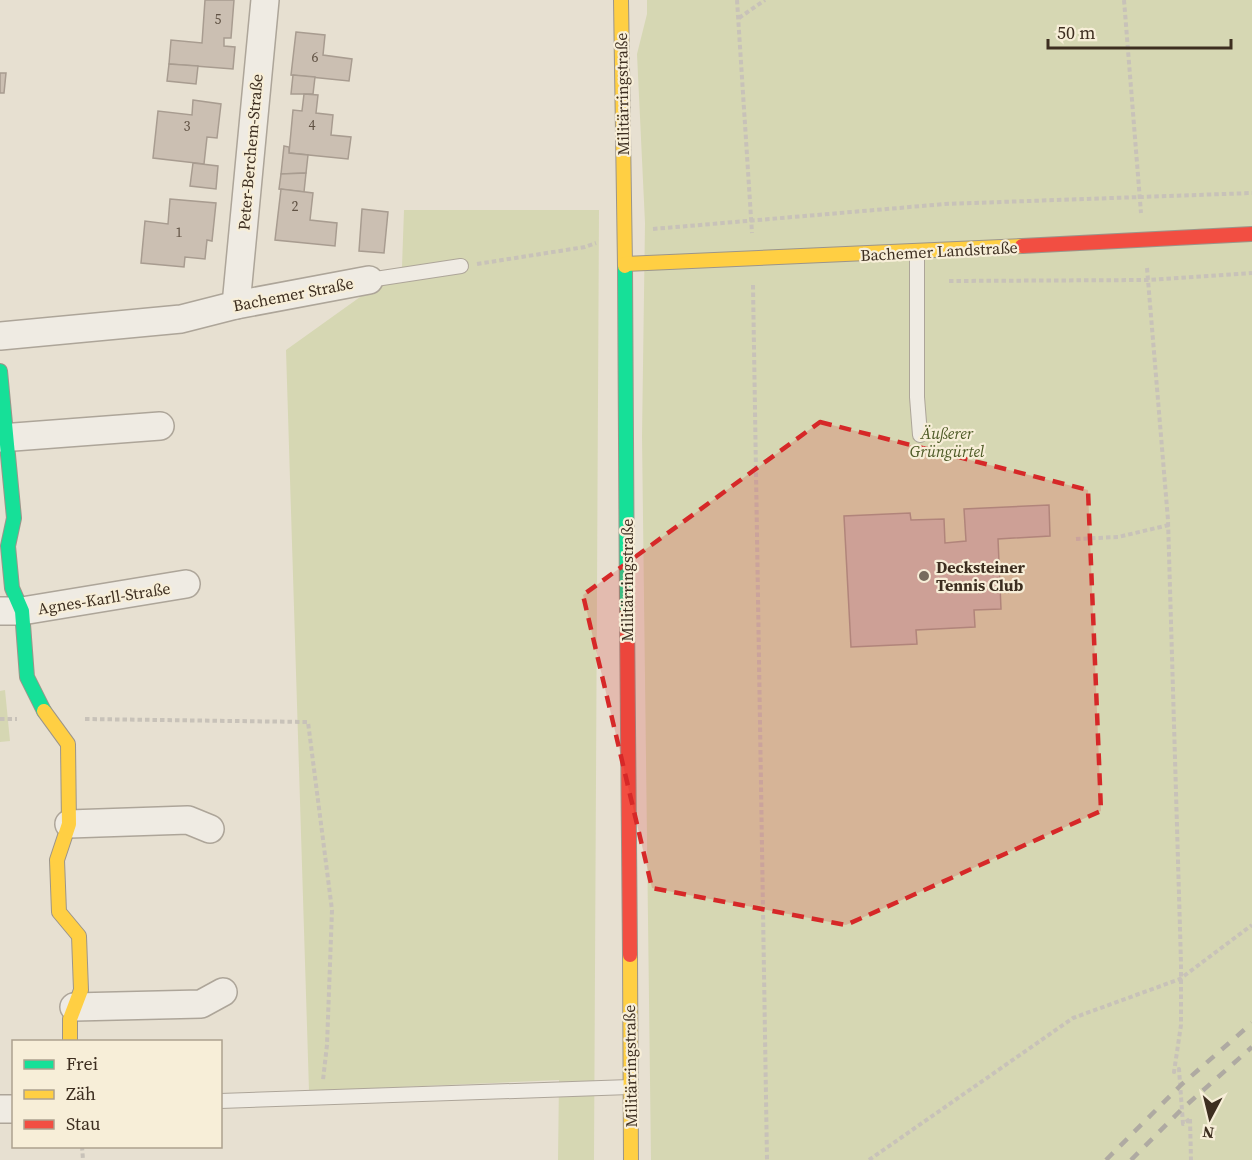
<svg xmlns="http://www.w3.org/2000/svg" width="1252" height="1160" font-family="'Source Serif 4',serif">
<style>
.green{fill:#d6d7b3}
.building{fill:#cbbfb2;stroke:#a89c90;stroke-width:1.5}
.lines{fill:none;stroke-linecap:round;stroke-linejoin:round}
.lane-casing{stroke:#ada599;stroke-width:16}
.street-casing{stroke:#ada599;stroke-width:30}
.fast-casing{stroke:#9c958a;stroke-width:16}
.slow-casing{stroke:#9c958a;stroke-width:16}
.jam-casing{stroke:#9c958a;stroke-width:16}
.path{stroke:#c8c2b9;stroke-width:4;stroke-dasharray:4.5 3;stroke-linecap:butt}
.lane{stroke:#efebe3;stroke-width:14}
.street{stroke:#efebe3;stroke-width:27}
.fast{stroke:#16e098;stroke-width:14}
.slow{stroke:#ffcf43;stroke-width:14}
.jam{stroke:#f24e42;stroke-width:14}
.rail{stroke:#afaaa2;stroke-width:4.5;stroke-dasharray:10 10;stroke-linecap:butt}
.marked{fill:#d62828;fill-opacity:0.2;stroke:#d62828;stroke-width:4.5;stroke-dasharray:12 8;stroke-linejoin:round}
.poi-dot{fill:#786c5e;stroke:#f7eed8;stroke-width:2}
.labels{text-anchor:middle;stroke-width:4.5;stroke-linejoin:round;paint-order:stroke}
.number-label{font-size:14px;fill:#605244}
.street-label{font-size:16px;fill:#3d2e20;stroke:#f7eed8}
.park-label{font-size:16px;font-style:italic;fill:#4d5a26;stroke:#f7eed8}
.poi-label{font-size:16px;font-weight:bold;fill:#3d2e20;stroke:#f7eed8;text-anchor:start}
</style>
<rect width="100%" height="100%" fill="#e7e0d1"/>
<g class="green">
<polygon points="647,0 1252,0 1252,1160 651,1160 642,437 645,223 637,54 647,14"/>
<polygon points="404,210 599,210 594,1160 558,1160 559,1080 309,1091 286,350 402,267"/>
<polygon points="5,690 10,741 0,742 0,691"/>
</g>
<g class="building">
<polygon points="205,0 234,0 231,38 224,38 224,46 235,47 233,69 169,64 171,40 202,43"/>
<polygon points="296,32 325,35 323,55 352,59 349,81 291,75"/>
<polygon points="169,64 198,66 196,84 167,81"/>
<polygon points="0,73 6,73 4,93 0,93"/>
<polygon points="293,75 315,77 313,94 291,94"/>
<polygon points="304,94 318,95 316,113 333,115 331,135 351,137 348,159 289,153 293,110 302,111"/>
<polygon points="193,100 221,104 217,138 207,137 204,164 153,158 158,111 192,115"/>
<polygon points="284,146 289,147 289,153 308,155 306,173 281,174"/>
<polygon points="193,163 218,166 216,189 190,186"/>
<polygon points="306,173 304,192 279,189 281,174"/>
<polygon points="281,189 313,193 310,220 337,223 335,246 275,240"/>
<polygon points="170,199 216,203 212,241 207,240 205,259 185,257 184,267 141,263 145,221 168,224"/>
<polygon points="362,209 388,212 384,253 359,251"/>
<polygon points="1049,505 1050,536 998,539 1001,609 974,610 975,627 916,630 917,644 851,647 844,516 910,513 911,520 944,519 945,543 966,541 964,509"/>
</g>
<g class="lines">
<g class="lane-casing">
<g id="lane">
<polyline points="917,252 917,397 920,435"/>
<polyline points="369,280 461,266"/>
<polyline points="220,1101 630,1087"/>
</g>
</g>
<g class="street-casing">
<g id="street">
<polyline points="236,305 265,0"/>
<polyline points="0,336 181,319 236,305 369,280"/>
<polyline points="0,438 160,426"/>
<polyline points="0,611 22,611 186,584"/>
<polyline points="69,824 188,820 210,829"/>
<polyline points="74,1007 201,1004 223,992"/>
<polyline points="0,1109 14,1109"/>
</g>
</g>
<g class="fast-casing">
<g id="fast">
<polyline points="625,266 627,613"/>
<polyline points="0,371 14,518 8,546 12,588 22,611 27,677 44,711"/>
</g>
</g>
<g class="slow-casing">
<g id="slow">
<polyline points="621,0 625,266"/>
<polyline points="625,264 1022,246"/>
<polyline points="44,711 68,744 69,824 57,860 59,912 79,936 81,990 70,1019 70,1042"/>
<polyline points="630,955 631,1160"/>
</g>
</g>
<g class="jam-casing">
<g id="jam">
<polyline points="1022,246 1252,234"/>
<polyline points="627,613 630,955"/>
</g>
</g>
<g class="path">
<polyline points="737,0 752,233"/>
<polyline points="1124,0 1141,213"/>
<polyline points="739,18 765,0"/>
<polyline points="653,229 945,204 1252,193"/>
<polyline points="477,264 585,247 596,243"/>
<polyline points="1147,268 1168,520 1181,963 1181,1025 1174,1072 1179,1069 1183,1124 1190,1119"/>
<polyline points="949,281 1148,280 1252,273"/>
<polyline points="753,285 767,1160"/>
<polyline points="1076,539 1118,537 1169,525"/>
<polyline points="0,719 17,719"/>
<polyline points="85,719 308,722 332,910 327,1045 323,1080"/>
<polyline points="1190,1119 1191,1160"/>
<polyline points="82,1146 83,1160"/>
<polyline points="869,1160 1073,1018 1180,979 1252,925"/>
</g>
<use href="#lane" class="lane"/>
<use href="#street" class="street"/>
<use href="#fast" class="fast"/>
<use href="#slow" class="slow"/>
<use href="#jam" class="jam"/>
<g class="rail">
<polyline points="1106,1160 1181,1085 1252,1023"/>
<polyline points="1131,1160 1182,1109 1252,1047"/>
</g>
</g>
<path class="marked" d="M820 422 1088 490 1101 811 846 925 652 888 583 595Z"/>
<circle class="poi-dot" cx="924" cy="576" r="6"/>
<g class="labels">
<g class="number-label">
<text x="218" y="24">5</text>
<text x="315" y="62">6</text>
<text x="312" y="130">4</text>
<text x="187" y="131">3</text>
<text x="295" y="211">2</text>
<text x="179" y="237">1</text>
</g>
<g class="street-label">
<text transform="translate(622 94) rotate(-91)" y="6">Militärringstraße</text>
<text transform="translate(250 152) rotate(-85)" y="6">Peter-Berchem-Straße</text>
<text transform="translate(939 251) rotate(-3)" y="6">Bachemer Landstraße</text>
<text transform="translate(293 294) rotate(-11)" y="6">Bachemer Straße</text>
<text transform="translate(627 580) rotate(-90)" y="6">Militärringstraße</text>
<text transform="translate(104 598) rotate(-9)" y="6">Agnes-Karll-Straße</text>
<text transform="translate(630 1066) rotate(-91)" y="6">Militärringstraße</text>
</g>
<g class="park-label">
<text x="947" y="439">Äußerer<tspan x="947" dy="18">Grüngürtel</tspan></text>
</g>
<g class="poi-label">
<text x="936" y="573">Decksteiner<tspan x="936" dy="18">Tennis Club</tspan></text>
</g>
</g>
<rect x="12" y="1040" width="210" height="108" fill="#f7eed8" stroke="#ada18e" stroke-width="1.5"/>
<rect x="24" y="1060" width="30" height="9" fill="#16e098" stroke="#ada18e" stroke-width="1.5"/>
<text x="66" y="1070" font-size="18" fill="#3d2e20">Frei</text>
<rect x="24" y="1090" width="30" height="9" fill="#ffcf43" stroke="#ada18e" stroke-width="1.5"/>
<text x="66" y="1100" font-size="18" fill="#3d2e20">Zäh</text>
<rect x="24" y="1120" width="30" height="9" fill="#f24e42" stroke="#ada18e" stroke-width="1.5"/>
<text x="66" y="1130" font-size="18" fill="#3d2e20">Stau</text>
<g transform="translate(1210 1118) rotate(187)" stroke="#f7eed8" stroke-width="4.5" paint-order="stroke">
<path d="M0-4.5L10 22L0 15L-10 22Z" fill="#3d2e20"/>
<text y="-9" font-size="16" font-weight="bold" text-anchor="middle" fill="#3d2e20">N</text>
</g>
<path d="M1048 39v9h183v-9" fill="none" stroke="#3d2e20" stroke-width="3"/>
<text x="1057" y="39" font-size="18" fill="#3d2e20" stroke="#f7eed8" stroke-width="4.5" paint-order="stroke">50 m</text>
</svg>
